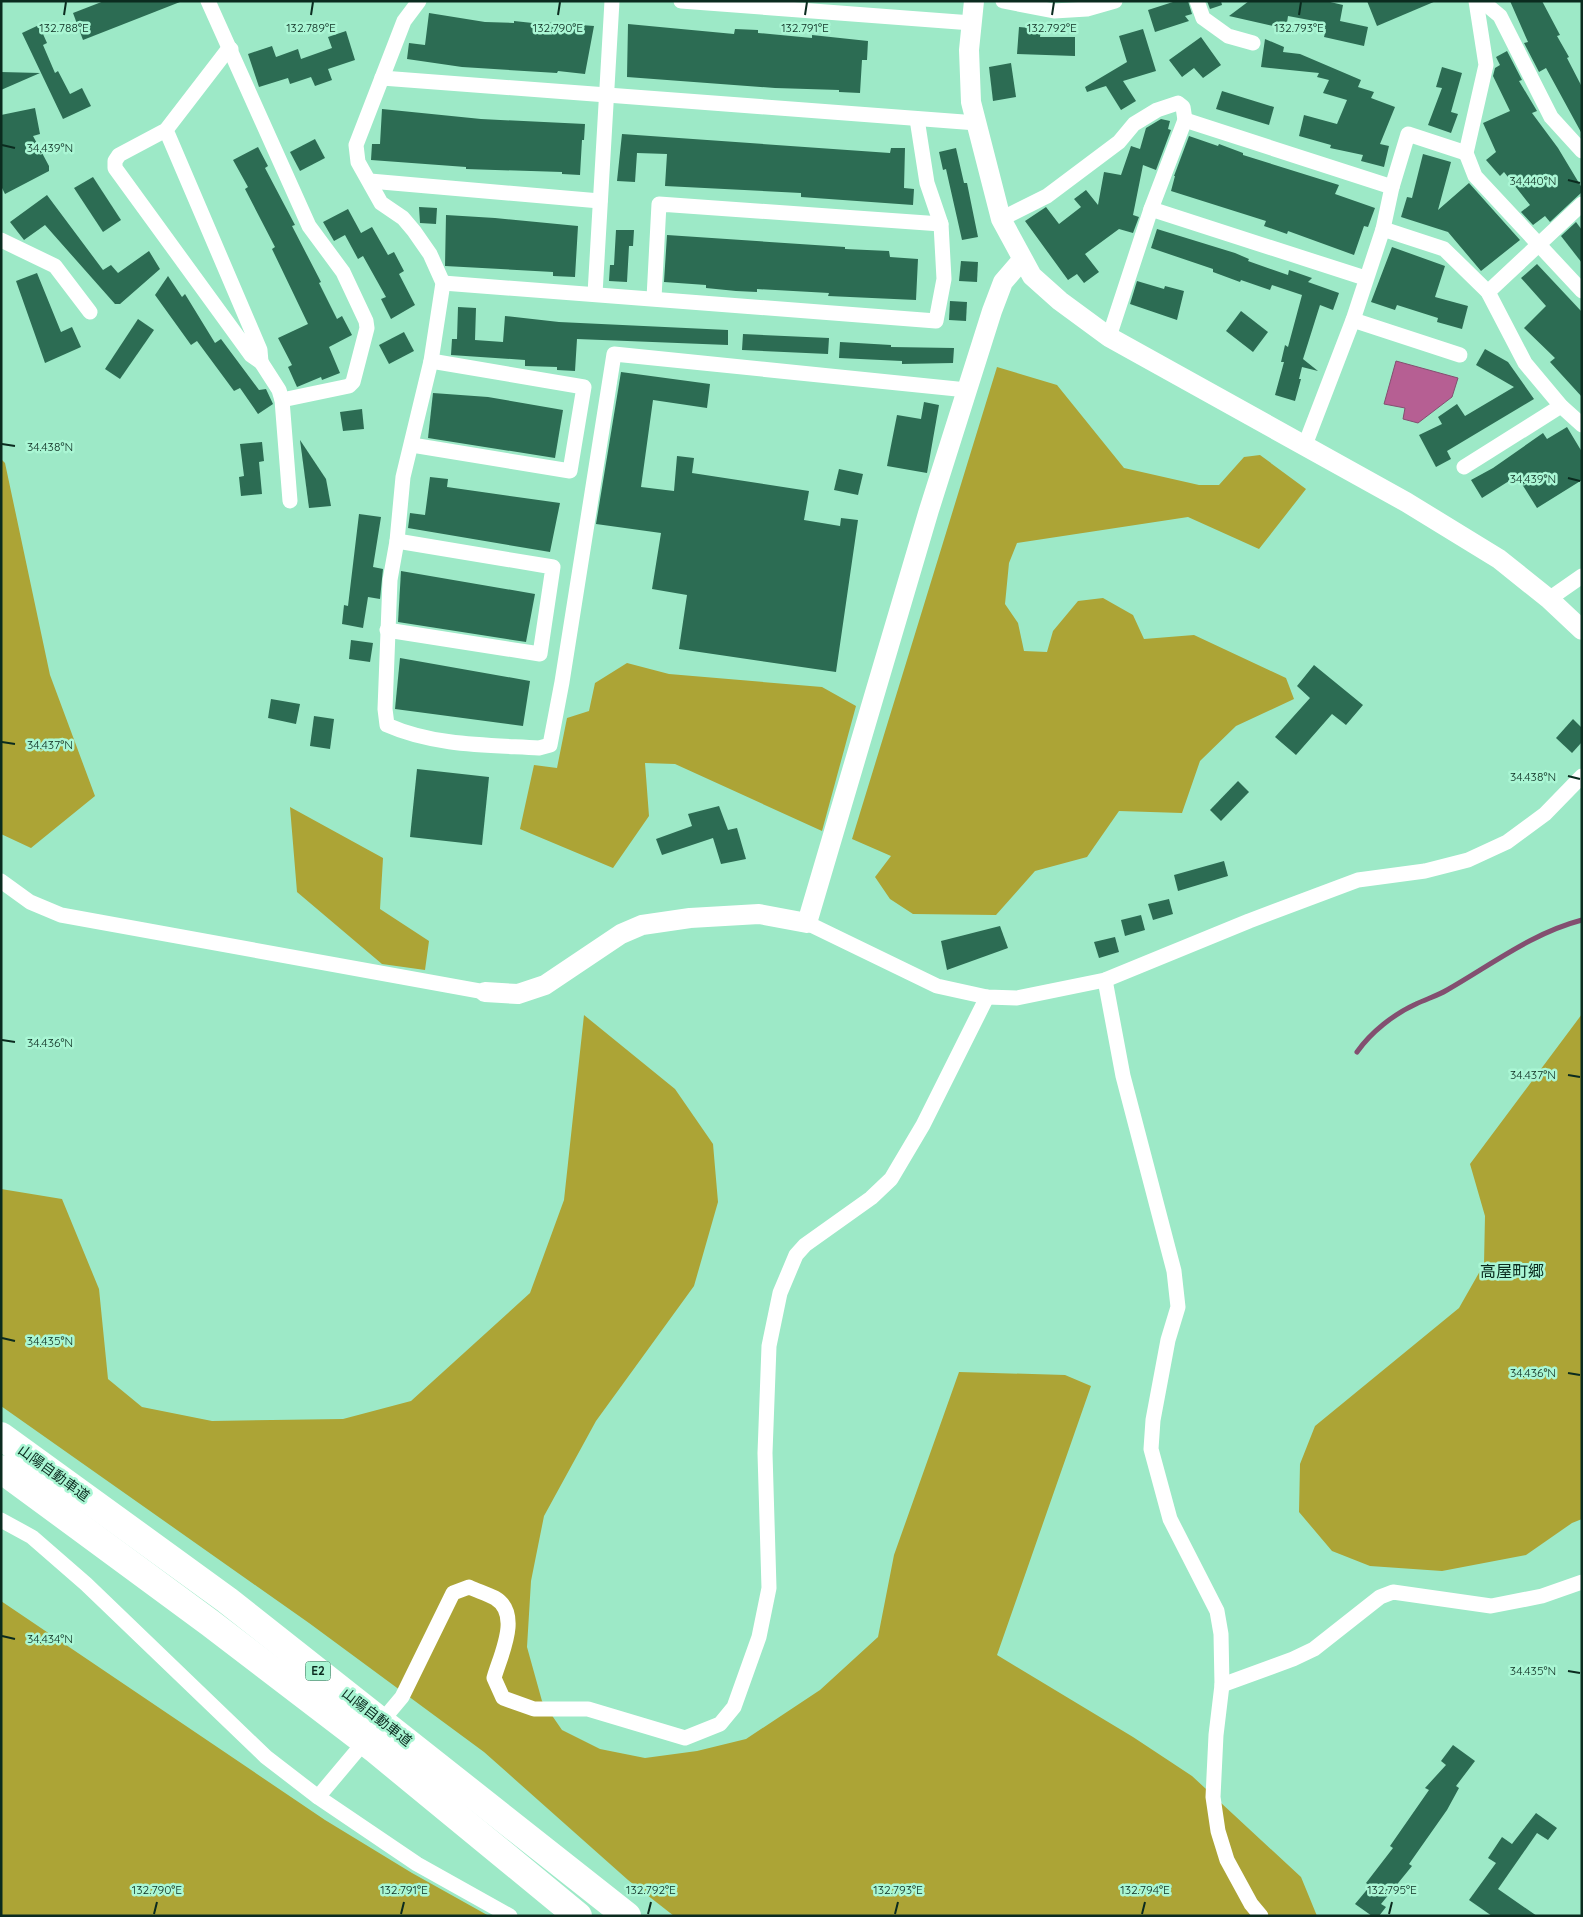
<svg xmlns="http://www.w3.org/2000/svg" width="1583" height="1917" font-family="Quicksand,'Noto Sans JP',sans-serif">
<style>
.forest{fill:#aca436}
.water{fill:#b65f93;stroke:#834f70}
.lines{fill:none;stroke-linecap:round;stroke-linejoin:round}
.stream{stroke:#834f70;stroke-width:5}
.building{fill:#2c6c53}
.minor{stroke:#fff;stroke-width:15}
.tertiary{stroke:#fff;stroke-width:20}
.motorway{stroke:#fff;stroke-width:28}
.ticks{fill:none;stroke:#0b2b1f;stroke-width:2}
.labels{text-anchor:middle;stroke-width:5;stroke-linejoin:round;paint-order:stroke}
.shield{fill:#aaf6d4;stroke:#3b6855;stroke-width:1}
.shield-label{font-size:12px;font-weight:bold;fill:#0b2b1f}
.street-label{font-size:14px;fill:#0b2b1f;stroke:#aaf6d4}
.quarter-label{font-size:16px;fill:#0b2b1f;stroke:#aaf6d4}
.ticks-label{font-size:12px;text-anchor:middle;fill:#0b2b1f;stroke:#aaf6d4;stroke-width:5;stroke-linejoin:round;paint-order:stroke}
</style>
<rect width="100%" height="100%" fill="#9de9c7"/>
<g class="forest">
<polygon points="997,367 1057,385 1124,468 1199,485 1219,485 1244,457 1260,455 1306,489 1259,549 1188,517 1017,543 1009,563 1005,604 1018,623 1024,651 1047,652 1053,631 1078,601 1103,598 1133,615 1144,639 1194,635 1286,678 1294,699 1236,726 1200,761 1182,813 1119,811 1087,857 1035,871 996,915 913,914 890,899 875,877 891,856 852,839"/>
<polygon points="1,459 5,463 50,675 95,796 31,848 1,834"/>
<polygon points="627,663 669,674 822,687 856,706 822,831 675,764 645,763 649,816 613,868 520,829 534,765 557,768 567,718 589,711 595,683"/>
<polygon points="290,807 383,858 380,909 429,941 425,970 382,964 297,892"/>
<polygon points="1582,1014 1582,1519 1572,1523 1526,1555 1442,1571 1370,1566 1332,1551 1299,1512 1300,1464 1315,1426 1459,1308 1484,1264 1485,1216 1470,1164"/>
<polygon points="584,1015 675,1089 713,1144 718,1202 694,1286 596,1421 544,1516 531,1581 527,1647 542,1701 562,1730 600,1749 645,1758 697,1751 746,1739 820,1690 878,1637 894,1555 959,1372 1065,1375 1091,1386 997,1655 1133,1737 1192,1776 1301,1877 1317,1916 674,1916 628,1880 484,1752 309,1623 1,1406 1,1189 62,1199 99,1289 108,1379 142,1407 212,1421 343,1419 411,1401 530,1293 564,1200"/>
<polygon points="1,1601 325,1820 412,1873 489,1916 1,1916"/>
</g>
<polygon class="water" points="1396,361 1458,378 1452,397 1418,423 1403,419 1405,408 1384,404"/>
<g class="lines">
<path class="stream" d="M1357 1052C1371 1032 1394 1014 1416 1004 1426 999 1437 996 1447 990 1491 965 1532 933 1582 920"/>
</g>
<g class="building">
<polygon points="104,1 180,1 180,2 83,40 73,13"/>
<polygon points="1176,1 1188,1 1192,14 1185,16 1189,21 1155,32 1148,10"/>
<polygon points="1207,1 1221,1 1222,5 1210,9"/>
<polygon points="1249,1 1326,1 1343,5 1340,21 1368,27 1364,46 1324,37 1326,29 1318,28 1320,22 1288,16 1286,29 1229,16"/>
<polygon points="1367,1 1436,1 1377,26"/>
<polygon points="1510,1 1542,1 1560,35 1557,36 1569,57 1567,58 1582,87 1582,134 1546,68 1539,72 1524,43 1528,42"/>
<polygon points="429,13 485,22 514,23 514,21 542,24 542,22 594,26 585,74 558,71 557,73 462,67 407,59 409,43 425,45"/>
<polygon points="628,24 734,34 735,29 758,30 758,33 812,38 812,35 868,41 867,60 862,60 860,93 839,92 839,90 775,88 627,77"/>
<polygon points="39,25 47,43 43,45 55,73 58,71 70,94 82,88 91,106 63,119 22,33"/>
<polygon points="1019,27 1041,29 1040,37 1075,37 1075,56 1017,54"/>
<polygon points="1143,29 1156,71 1123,81 1136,101 1121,110 1106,86 1087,92 1085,87 1127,62 1119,36"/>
<polygon points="346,31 355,60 328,69 332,80 315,86 311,77 290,84 288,78 259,87 248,54 272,46 276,57 298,49 301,59 332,48 328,37"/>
<polygon points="1201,37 1221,65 1203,78 1194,68 1182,77 1169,60"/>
<polygon points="1265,39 1284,47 1283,52 1300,54 1361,80 1358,87 1374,92 1371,98 1395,107 1380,144 1389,146 1384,167 1361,161 1363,155 1330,148 1331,145 1299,136 1304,115 1337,124 1347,100 1323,93 1329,80 1317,77 1319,73 1261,67"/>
<polygon points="1507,51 1522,80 1519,81 1537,111 1532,113 1558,148 1582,188 1582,192 1550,222 1545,216 1533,225 1521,212 1530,205 1504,172 1500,176 1486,160 1496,152 1483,123 1510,111 1493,76 1495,68 1500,65 1496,57"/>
<polygon points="1011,63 1016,97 993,101 989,67"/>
<polygon points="1442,67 1462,73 1451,112 1458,114 1451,133 1428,125 1442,88 1436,87"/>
<polygon points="1,72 40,73 1,90"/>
<polygon points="1222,91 1274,107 1269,125 1216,109"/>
<polygon points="35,108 40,134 33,136 49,166 49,171 5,194 1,186 1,115"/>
<polygon points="382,109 481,119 585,124 584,140 582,140 580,175 562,174 562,172 466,169 466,167 371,160 372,144 380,144"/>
<polygon points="1161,119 1170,121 1168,129 1171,130 1156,170 1143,165 1133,215 1139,217 1133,233 1119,229 1085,254 1099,272 1084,283 1077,274 1068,280 1025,221 1046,207 1059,224 1081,207 1074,199 1086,190 1098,205 1104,172 1121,175 1131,146 1140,149 1146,128"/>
<polygon points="622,134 890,153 891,148 905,148 904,188 914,189 913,205 801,197 801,193 665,186 667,154 637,153 635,182 617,181"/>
<polygon points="1189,136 1218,146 1219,144 1243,153 1243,155 1339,185 1335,194 1375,208 1368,227 1364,226 1354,255 1288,231 1287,234 1264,226 1266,221 1171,191 1175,176 1174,176"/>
<polygon points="315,139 325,158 300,171 290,152"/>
<polygon points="258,147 268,166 265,168 295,225 292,226 321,282 319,283 337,319 342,316 352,335 329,347 340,373 322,380 321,377 297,387 288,367 292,365 278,338 308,324 272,249 275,247 245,189 248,187 233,160"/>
<polygon points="956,148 964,183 967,183 978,237 962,240 946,169 943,170 939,152"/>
<polygon points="1423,154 1451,162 1438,210 1469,183 1520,240 1481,271 1448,232 1401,217 1407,197 1412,198"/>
<polygon points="93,177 121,220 103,232 74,188"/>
<polygon points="47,195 103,270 111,265 118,273 149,251 160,269 120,304 115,304 45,225 24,240 10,222"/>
<polygon points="419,207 437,208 436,224 420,223"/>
<polygon points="348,209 361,233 372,227 388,255 394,252 404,271 399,274 415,305 391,319 381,299 386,297 363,256 358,259 345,235 334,241 323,222"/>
<polygon points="446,215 495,218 578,226 575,277 553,276 553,272 445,266"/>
<polygon points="1576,222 1582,230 1582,263 1561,236"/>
<polygon points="1157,229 1235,253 1249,259 1248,261 1288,275 1289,270 1312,278 1308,282 1339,293 1333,310 1320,305 1303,359 1318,371 1302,367 1299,379 1301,379 1295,401 1275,395 1284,362 1281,362 1285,345 1288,347 1302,295 1272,285 1270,290 1241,280 1240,282 1213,272 1213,269 1151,248"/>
<polygon points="616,230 634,230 633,246 629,246 627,282 609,281 610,265 614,265"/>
<polygon points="667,235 845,247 845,249 889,251 890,257 918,259 916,300 828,296 829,293 757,289 757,292 736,291 706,288 706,285 664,282"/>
<polygon points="1392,247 1445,266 1435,297 1468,306 1462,329 1437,322 1438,318 1397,305 1395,310 1371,302"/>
<polygon points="961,261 978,262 977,282 959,281"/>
<polygon points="1537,264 1582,312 1582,397 1550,362 1555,358 1524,328 1546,306 1521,278"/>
<polygon points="37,273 61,332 72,327 81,347 45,363 16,281"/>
<polygon points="168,276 182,297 185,294 215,343 221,339 259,390 266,389 273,404 258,414 240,388 234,391 197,341 191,345 155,295"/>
<polygon points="1137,281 1164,289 1165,286 1184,291 1177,320 1130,304"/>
<polygon points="950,301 967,302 966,321 949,320"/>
<polygon points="458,307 476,308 475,340 503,342 505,316 559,322 728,330 728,345 577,339 575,371 557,370 557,367 525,366 525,360 451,355 452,339 457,339"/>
<polygon points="1241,311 1268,332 1253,352 1226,331"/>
<polygon points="138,319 154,330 120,379 105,369"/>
<polygon points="404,332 414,351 389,364 379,345"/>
<polygon points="743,334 829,338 828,354 742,350"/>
<polygon points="840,342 891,345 891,347 954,348 953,363 902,364 902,361 839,358"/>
<polygon points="1485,349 1508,362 1534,399 1447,451 1451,459 1436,467 1419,435 1442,424 1438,417 1457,404 1465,416 1514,387 1476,365"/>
<polygon points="621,372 710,384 707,408 653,400 641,487 674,491 677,456 694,458 692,473 809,491 804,520 840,526 841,518 858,520 836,672 679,649 687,595 652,589 661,533 596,524"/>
<polygon points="433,393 488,397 563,410 555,458 428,438"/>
<polygon points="924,402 939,405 927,473 887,466 897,415 921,419"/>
<polygon points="362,409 364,429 343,431 340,412"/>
<polygon points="1567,427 1582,452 1582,480 1537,508 1517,476 1482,498 1471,480 1493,468 1543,433 1547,439"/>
<polygon points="300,440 326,479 331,506 309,508"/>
<polygon points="262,442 264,461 259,462 262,494 241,496 239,477 244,476 240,444"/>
<polygon points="839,469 863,474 858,495 834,490"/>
<polygon points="430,477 448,479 447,487 560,503 550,552 408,528 410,513 425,515"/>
<polygon points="359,514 381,517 373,567 383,569 380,599 368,597 363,628 342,624 344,605 348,606"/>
<polygon points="401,571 535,594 526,642 398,622"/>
<polygon points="351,640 373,643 370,662 349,659"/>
<polygon points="400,658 530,681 523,726 395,709"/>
<polygon points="1314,665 1363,705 1346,725 1332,714 1296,755 1275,737 1310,698 1297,686"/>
<polygon points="271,699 300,704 296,724 268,718"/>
<polygon points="314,716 334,719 330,749 310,746"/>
<polygon points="1573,719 1582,728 1582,742 1572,753 1556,738"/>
<polygon points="417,769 489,777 482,845 410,837"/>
<polygon points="1238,781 1249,792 1221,821 1210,810"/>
<polygon points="719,806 728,830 737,828 746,859 721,864 713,838 662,855 656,839 692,826 688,814"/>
<polygon points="1224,861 1228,876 1178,891 1174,875"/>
<polygon points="1169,899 1173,914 1153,920 1148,904"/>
<polygon points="1141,915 1145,930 1125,936 1121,920"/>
<polygon points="1000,926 1008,948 947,970 941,941"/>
<polygon points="1115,937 1119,952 1099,958 1094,942"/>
<polygon points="1453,1745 1475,1761 1456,1786 1459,1788 1447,1810 1409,1864 1412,1866 1381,1904 1386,1907 1379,1916 1372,1916 1355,1904 1370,1886 1366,1883 1393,1848 1390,1846 1429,1790 1425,1788 1446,1765 1441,1761"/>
<polygon points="1536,1813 1557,1828 1548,1840 1537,1833 1498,1889 1537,1916 1492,1916 1469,1900 1496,1863 1488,1858 1502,1837 1512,1844"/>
</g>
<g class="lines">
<g class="minor">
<polyline points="208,1 309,226 343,272 366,321 367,328 353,382 349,386 282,400"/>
<path d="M419 1 404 21 356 145 358 162 381 203 403 218 414 231 430 254 443 283 431 361 403 477 397 541 390 580 385 709 387 725C434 746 488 745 539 748L550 745 562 682 614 354 967 390"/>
<polyline points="681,1 972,23"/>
<polyline points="1003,1 1054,11 1087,9 1115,1"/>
<polyline points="1197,1 1203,18 1228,36 1253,43"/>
<polyline points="1476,1 1486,65 1466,153 1475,176 1582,291"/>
<polyline points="1482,1 1500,16 1551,117 1582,151"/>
<polyline points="382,78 977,123"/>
<polyline points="166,130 260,350 261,362 251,355 115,168 115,161 119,155 166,130 226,52 231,49"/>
<polyline points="370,181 600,201"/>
<polyline points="1151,209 1365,278"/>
<polyline points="1001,219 1047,196 1119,142 1134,124 1157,110 1178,103 1183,107 1185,120"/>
<polyline points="1383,229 1444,249 1488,292 1525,363 1561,406 1582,425"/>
<polyline points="1,240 55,266 90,312"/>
<polyline points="443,283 936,321 944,279 941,224 927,183 917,119"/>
<polyline points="1488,292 1582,204"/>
<polyline points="595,294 612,1"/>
<polyline points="654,298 659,204 941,224"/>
<polyline points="1353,320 1460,355"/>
<polyline points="1109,337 1151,209 1185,120 1392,187"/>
<polyline points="261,362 279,390 282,400 290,501"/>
<polyline points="412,445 570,471 584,387 431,361"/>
<polyline points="1305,445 1353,320 1383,229 1392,187 1408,134 1466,153"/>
<polyline points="1464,467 1561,406"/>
<polyline points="1549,599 1582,576"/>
<polyline points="387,630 540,654 553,567 397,541"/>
<polyline points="1,881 30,902 61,915 485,992"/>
<polyline points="807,923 937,986 987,997 1017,998 1105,980 1249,921 1358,880 1425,871 1468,860 1507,842 1545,814 1582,776"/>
<polyline points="1105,980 1123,1076 1174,1271 1178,1307 1168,1340 1153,1420 1151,1449 1170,1519 1217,1611 1221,1634 1222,1685 1216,1735 1213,1797 1218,1831 1227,1860 1251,1904 1261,1916"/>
<polyline points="1,1520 32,1537 86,1584 266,1757 318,1797 417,1864 510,1916"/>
<polyline points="1222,1685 1293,1659 1314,1649 1380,1597 1393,1592 1491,1606 1542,1596 1582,1582"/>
<path d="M318 1797 402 1697 453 1593 469 1587C478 1591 487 1594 495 1598 522 1614 500 1656 494 1678L503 1698 534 1709H588L685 1738 720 1724 734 1707 759 1637 769 1588 765 1453 769 1346 780 1293 796 1255 805 1245 871 1198 891 1179 923 1125 987 997"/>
</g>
<g class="tertiary">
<polyline points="974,1 969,50 971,102 1001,219 1032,276 1060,301 1109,337 1406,502 1499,559 1549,599 1582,630"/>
<polyline points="485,992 518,994 545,985 621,934 642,925 690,918 759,914 807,923 929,510 992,311 1003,282 1022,260"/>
</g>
<g class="motorway">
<polyline points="1,1436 227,1600 627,1916"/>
<polyline points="1,1469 210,1623 376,1750 578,1916"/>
</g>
</g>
<path class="ticks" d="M64 15 66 2M311 15 313 2M558 15 560 2M805 15 807 2M1052 15 1054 2M1299 15 1301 2M2 145 15 148M1568 180 1580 183M2 444 15 446M1568 478 1580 481M2 742 15 744M1568 776 1580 779M2 1040 15 1042M1568 1075 1580 1077M2 1338 15 1341M1568 1373 1580 1375M2 1636 15 1639M1568 1671 1580 1673M154 1914 157 1902M401 1914 404 1902M648 1914 651 1902M895 1914 898 1902M1142 1914 1145 1902M1389 1914 1392 1902"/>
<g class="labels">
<rect class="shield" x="305.5" y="1661.5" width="25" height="19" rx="4"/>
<g class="shield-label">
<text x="318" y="1675">E2</text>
</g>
<g class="street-label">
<text transform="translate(54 1473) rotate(36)" y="5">山陽自動車道</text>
<text transform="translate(377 1717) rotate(38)" y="5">山陽自動車道</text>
</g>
<g class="quarter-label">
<text x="1512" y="1277">高屋町郷</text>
</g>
</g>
<g class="ticks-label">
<text x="64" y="32">132.788°E</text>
<text x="311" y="32">132.789°E</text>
<text x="558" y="32">132.790°E</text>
<text x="805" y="32">132.791°E</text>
<text x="1052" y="32">132.792°E</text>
<text x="1299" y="32">132.793°E</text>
<text x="50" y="152">34.439°N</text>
<text x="1533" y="185">34.440°N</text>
<text x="50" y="451">34.438°N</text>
<text x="1533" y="483">34.439°N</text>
<text x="50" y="749">34.437°N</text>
<text x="1533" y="781">34.438°N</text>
<text x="50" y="1047">34.436°N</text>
<text x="1533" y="1079">34.437°N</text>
<text x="50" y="1345">34.435°N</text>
<text x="1533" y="1377">34.436°N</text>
<text x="50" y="1643">34.434°N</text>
<text x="1533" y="1675">34.435°N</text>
<text x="157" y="1894">132.790°E</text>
<text x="404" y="1894">132.791°E</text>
<text x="651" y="1894">132.792°E</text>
<text x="898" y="1894">132.793°E</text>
<text x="1145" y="1894">132.794°E</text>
<text x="1392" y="1894">132.795°E</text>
</g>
<rect width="1583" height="1917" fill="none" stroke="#0b2b1f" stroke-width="5"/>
</svg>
